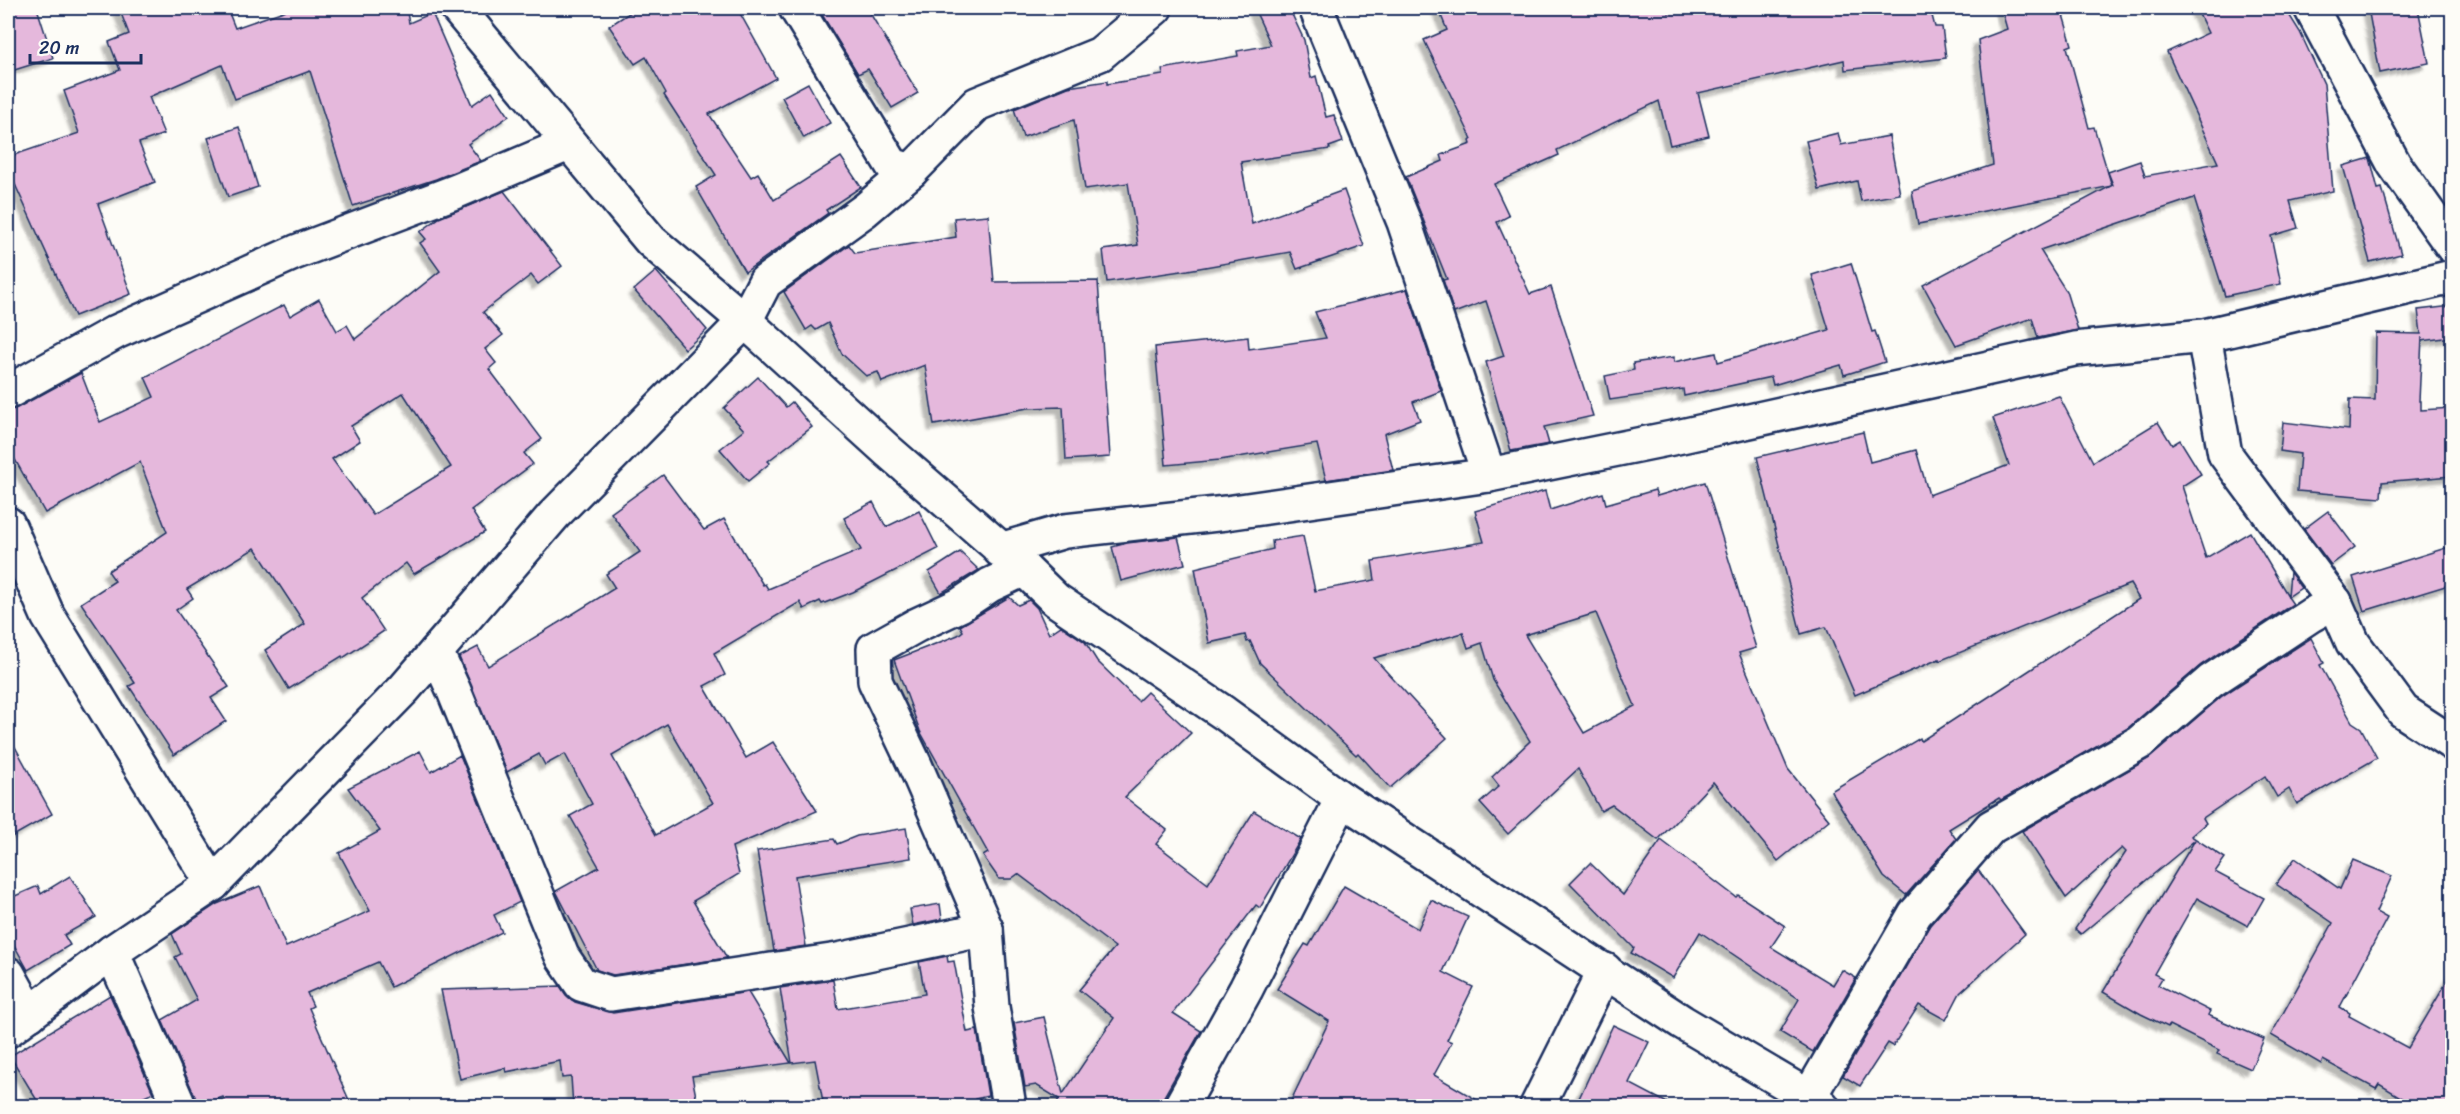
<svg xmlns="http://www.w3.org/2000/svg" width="2460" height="1114" font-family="Sriracha,sans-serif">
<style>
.building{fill:#e5b8dc;stroke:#1b2f5e;stroke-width:1.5;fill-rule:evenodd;filter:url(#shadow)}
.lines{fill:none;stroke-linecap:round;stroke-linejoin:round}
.minor-casing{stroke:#1b2f5e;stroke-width:38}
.minor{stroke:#fdfcf7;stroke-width:33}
</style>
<defs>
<filter id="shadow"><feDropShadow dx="-5.5" dy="5.5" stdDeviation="1.5" flood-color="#0004"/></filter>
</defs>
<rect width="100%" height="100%" fill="#fdfcf7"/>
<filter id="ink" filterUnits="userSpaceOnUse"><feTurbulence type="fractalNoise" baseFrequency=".0167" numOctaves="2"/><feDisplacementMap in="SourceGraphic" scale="12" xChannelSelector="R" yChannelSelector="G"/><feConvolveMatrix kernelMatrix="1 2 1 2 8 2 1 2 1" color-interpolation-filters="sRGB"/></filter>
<g filter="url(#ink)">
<g class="building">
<polygon points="8,8 37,8 53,58 8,72"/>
<polygon points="119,8 227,8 235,28 292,8 406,8 409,23 432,13 472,105 492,91 509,116 468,144 481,161 436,179 353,206 310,71 235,99 222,65 149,97 164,134 139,143 155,182 98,204 131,294 75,316 8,169 8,157 79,133 64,91 120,70 109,42 129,34"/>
<polygon points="637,8 737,8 776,78 709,114 751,177 758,173 774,200 841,157 861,187 826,210 828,213 745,272 696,187 716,175 664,95 666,93 646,57 635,64 609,26"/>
<polygon points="818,8 867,8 918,93 892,108 868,69 858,74"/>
<polygon points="1254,8 1289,8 1304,40 1311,78 1316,76 1326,117 1334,115 1343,142 1329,147 1330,149 1241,162 1252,224 1344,190 1364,246 1297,269 1290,252 1188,270 1107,282 1103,250 1138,245 1128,183 1085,189 1074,120 1023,137 1014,109 1068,87 1107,81 1107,84 1163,75 1162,69 1238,56 1237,51 1271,45"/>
<polygon points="1438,8 1667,8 1668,13 1697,8 1930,8 1935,27 1942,27 1946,58 1845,70 1844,60 1698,93 1709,136 1670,145 1659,101 1557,150 1559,155 1494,184 1509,216 1497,222 1530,294 1551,287 1593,416 1544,427 1549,444 1511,451 1486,362 1504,356 1486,301 1454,313 1443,280 1447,279 1406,177 1443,161 1441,155 1471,144 1470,141 1472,139 1424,40 1447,30"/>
<polygon points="2001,8 2061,8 2072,45 2067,47 2089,128 2094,127 2112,186 1918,224 1912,191 1993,165 1978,40 2007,29"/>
<polygon points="2196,8 2285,8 2300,32 2324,84 2333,191 2290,201 2298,228 2271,236 2281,284 2225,296 2194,198 2040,250 2066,291 2078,330 2038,338 2032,318 1956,345 1923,285 2113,185 2108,172 2140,161 2145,176 2218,163 2167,52 2208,33"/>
<polygon points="2368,8 2418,8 2429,63 2380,73"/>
<polygon points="808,83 830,123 804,138 782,97"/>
<polygon points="239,127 258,187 228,197 208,138"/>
<polygon points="1838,133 1841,145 1889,136 1900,194 1861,201 1857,181 1819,190 1806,141"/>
<polygon points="2370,158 2378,189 2382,188 2401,254 2370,262 2343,166"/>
<path d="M504 191 562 266 538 284 531 275 483 312 503 335 485 349 496 363 489 369 542 439 524 453 533 464 471 510 485 532 414 574 406 563 362 598 384 631 343 658 342 656 289 689 265 650 305 624 255 548 187 589 193 598 176 610 229 687 211 698 226 721 174 755 129 686 135 683 81 603 115 581 108 571 167 532 140 462 45 513 8 447V411L17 408 81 373 100 422 154 397 145 377 284 305 290 316 319 299 337 331 347 325 355 339 440 271 420 243 426 239 420 232 439 218ZM403 393 451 467 373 515 332 459 360 441 351 426Z"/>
<polygon points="988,215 994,282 1098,281 1110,457 1066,460 1063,407 1028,408 934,425 925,365 882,382 878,372 866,376 842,354 828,323 816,330 812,326 806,330 784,292 849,245 855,253 956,237 954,218"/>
<polygon points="1851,263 1872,332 1875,331 1885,362 1844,375 1841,365 1773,385 1771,377 1684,396 1683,389 1610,400 1605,376 1634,370 1633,363 1674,357 1674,362 1716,353 1718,362 1829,330 1812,275"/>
<polygon points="656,271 707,330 685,349 634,290"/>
<polygon points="1407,289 1441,391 1413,402 1420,420 1384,434 1393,470 1326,480 1317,444 1220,460 1166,465 1155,347 1248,337 1249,349 1326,338 1315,312"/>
<polygon points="2452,306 2452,337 2422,341 2422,337 2419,401 2421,401 2421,410 2452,408 2452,476 2382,482 2381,498 2297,491 2300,454 2280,451 2283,422 2349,430 2350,399 2375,400 2376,333 2421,334 2418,310"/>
<polygon points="758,377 786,407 792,402 812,427 768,461 770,463 748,481 720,449 744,430 724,408"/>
<polygon points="2059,396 2093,462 2158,422 2172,445 2180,440 2201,474 2182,486 2206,558 2250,532 2288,596 2290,572 2301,588 2288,597 2293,604 2201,665 2128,728 2001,800 1999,798 1949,829 1956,839 1906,895 1884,877 1831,791 1920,738 1921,741 2139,599 2130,584 1939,661 1939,659 1855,695 1826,627 1801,634 1757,457 1863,432 1870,462 1916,450 1929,495 2009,465 1993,418"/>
<path d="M663 475 704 530 724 519 763 585 765 584 768 589 861 550 844 518 873 502 886 527 919 511 938 549 853 592 822 604 820 601 804 609 800 602 714 653 725 675 704 686 746 758 773 742 817 811 732 847 739 874 693 901 727 958 613 975 597 970 556 891 599 867 570 816 592 804 565 754 545 765 539 754 507 772 459 657 478 647 488 666 615 588 606 574 640 552 611 513ZM667 724 713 803 656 835 612 756Z"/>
<path d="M1705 482 1756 648 1739 653 1788 769 1829 820 1778 861 1713 782 1658 840 1612 805 1601 811 1578 769 1508 834 1480 803 1499 786 1492 777 1530 741 1493 680 1482 643 1468 648 1463 633 1374 658 1447 738 1390 788 1358 753 1356 755 1260 663 1250 641 1247 642 1245 635 1209 643 1195 568 1273 549 1272 541 1303 536 1315 591 1375 580 1372 561 1484 542 1475 511 1545 491 1550 510 1603 493 1606 504 1655 490 1657 496ZM1596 613 1635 706 1584 733 1525 635Z"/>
<polygon points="2328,511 2355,547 2331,565 2304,529"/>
<polygon points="1178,537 1185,564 1121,581 1112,547 1127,543"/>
<polygon points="2452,546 2452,584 2364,611 2353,577"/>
<polygon points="960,552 979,570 941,593 929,572"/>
<polygon points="1009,597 1018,605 1029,600 1037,608 1049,634 1061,626 1085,642 1097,661 1138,701 1147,692 1191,733 1125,797 1167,830 1156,844 1208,884 1254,811 1301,839 1260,908 1256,905 1173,1013 1201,1031 1158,1107 1054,1107 1059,1099 1036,1085 1025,1087 1014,1023 1044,1017 1063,1094 1114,1018 1079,990 1115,947 1018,874 1011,879 999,879 983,856 988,853 920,731 894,660 958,635 963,631 960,626"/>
<polygon points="2311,638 2324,663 2320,665 2352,722 2361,728 2377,758 2297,804 2289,789 2277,797 2265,776 2203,818 2206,823 2191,836 2225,858 2215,872 2264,898 2248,926 2197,898 2154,974 2162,978 2158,985 2210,1011 2208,1015 2264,1039 2251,1069 2217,1054 2219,1050 2169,1025 2168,1027 2141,1014 2103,992 2195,840 2081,934 2075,929 2126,852 2122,848 2066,898 2022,831 2148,759 2222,696"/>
<polygon points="8,734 52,814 8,839"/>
<polygon points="420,751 431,772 460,755 520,902 494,915 502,932 391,987 378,962 307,993 313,1006 309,1008 352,1107 227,1107 223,1097 197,1107 196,1099 162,1020 197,1000 175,957 181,954 172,934 217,904 260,886 286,947 370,911 339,853 380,831 348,788"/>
<polygon points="906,828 911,858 795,876 806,946 774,951 757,851 834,839 837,844 857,836"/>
<polygon points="1661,840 1736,897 1738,895 1785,926 1771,947 1833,985 1842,970 1856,978 1813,1052 1780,1032 1799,999 1700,932 1673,978 1631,953 1634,948 1570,883 1590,863 1623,895"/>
<polygon points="2295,858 2340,889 2353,860 2392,876 2376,912 2387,918 2340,1007 2350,1013 2349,1016 2408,1048 2452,973 2452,1107 2417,1107 2379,1084 2376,1089 2323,1060 2321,1064 2271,1035 2333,923 2276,884"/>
<polygon points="1978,870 2025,934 1960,993 1946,1020 1919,1005 1893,1046 1888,1043 1860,1086 1843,1076 1930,925"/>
<polygon points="70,876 96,917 64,935 70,945 28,970 8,934 8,899 38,886 41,894"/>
<polygon points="1344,886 1418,929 1431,900 1468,917 1443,972 1473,987 1447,1040 1452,1042 1434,1075 1489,1107 1288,1107 1329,1021 1277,989 1305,944 1309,946"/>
<polygon points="940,904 942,919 913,925 910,909"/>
<polygon points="947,956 948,962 954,961 967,1032 977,1030 988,1096 975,1099 977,1107 824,1107 815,1060 792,1063 780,988 833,980 838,1009 925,994 919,962"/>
<polygon points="560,986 566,995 575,1002 613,1013 748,992 791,1063 692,1076 698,1107 573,1107 571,1077 562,1078 560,1061 506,1072 505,1068 460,1079 441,990"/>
<polygon points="110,995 153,1093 123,1107 41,1107 10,1056"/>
<polygon points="1613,1025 1649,1042 1629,1083 1675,1107 1575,1107"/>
</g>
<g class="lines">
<g class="minor-casing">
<g id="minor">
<polyline points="457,8 651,241 745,321 888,451 1024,569 1056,600 1224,713 1342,799 1682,1022 1809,1097 1822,1106"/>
<polyline points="796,8 892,165 911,171"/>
<polyline points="1316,8 1404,222 1489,475"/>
<polyline points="2311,8 2394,164 2452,246"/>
<polyline points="2204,336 2225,454 2335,602 2353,643 2403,711 2452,743"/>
<polyline points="8,392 116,332 296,252 457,191 568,144"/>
<polyline points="8,524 48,616 213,884"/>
<polyline points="1000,550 1065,531 1226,513 1489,475 1677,437 2075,349 2204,336 2452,277"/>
<polyline points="436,652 454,691 562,956 581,984 611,994 838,960 986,929"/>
<polyline points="112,952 179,1106"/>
<polyline points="8,974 30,1014"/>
<polyline points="8,1030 112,952 213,884 404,689 554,515 745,321 765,282 865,210 911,171 977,104 1100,54 1155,8"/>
<polyline points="1809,1097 1915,914 1991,827 2139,743 2211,681 2311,615 2335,602"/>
<polyline points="1009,1106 992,1007 986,929 915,765 875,681 874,649 917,625 960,605 990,585 1024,569"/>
<polyline points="1181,1106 1246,989 1342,799"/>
<polyline points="1537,1106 1605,970"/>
</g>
</g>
<use href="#minor" class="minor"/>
</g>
</g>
<rect width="2460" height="1114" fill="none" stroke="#fdfcf7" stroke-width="30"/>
<rect x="15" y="15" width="2430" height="1084" fill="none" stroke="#1b2f5e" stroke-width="2" filter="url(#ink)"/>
<path d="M30 54v9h111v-9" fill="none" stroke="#1b2f5e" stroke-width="3"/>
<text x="39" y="54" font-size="18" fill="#1b2f5e" stroke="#fdfcf7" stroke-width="4.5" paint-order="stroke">20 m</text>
</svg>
